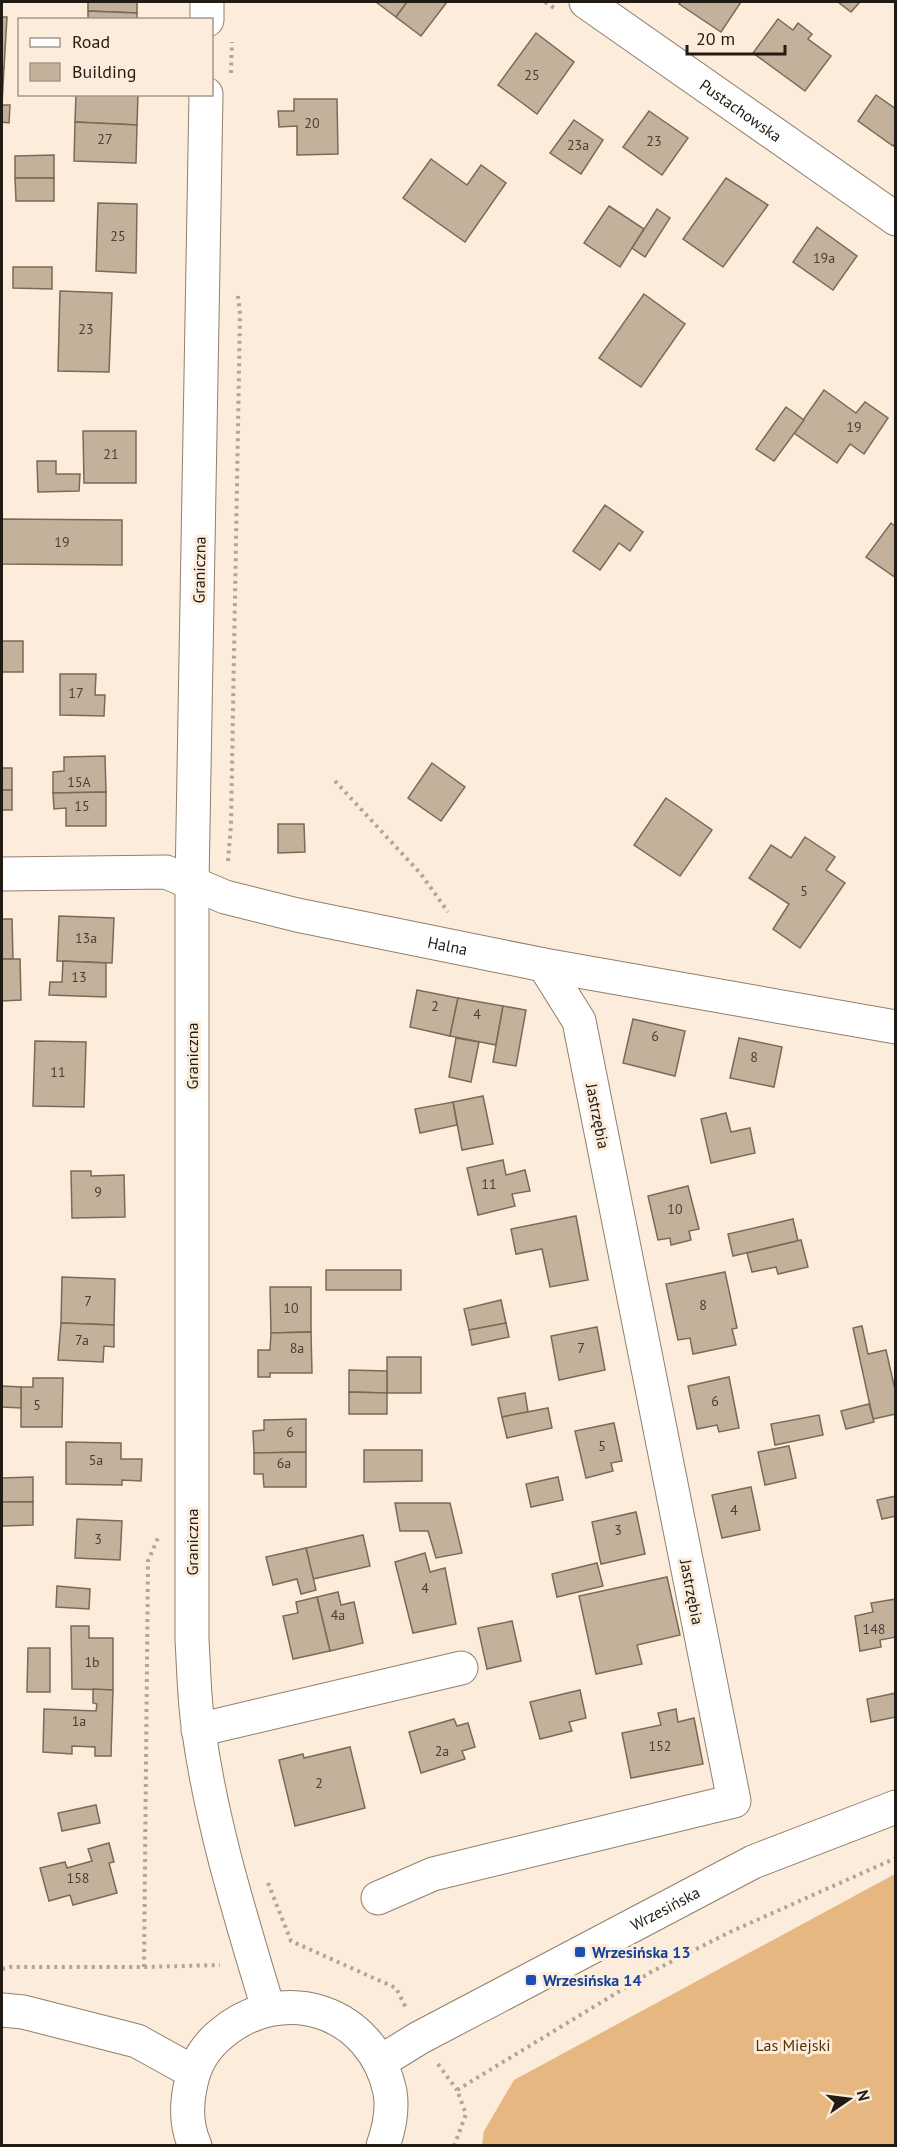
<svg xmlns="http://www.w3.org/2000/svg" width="897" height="2147" font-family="'PT Sans',sans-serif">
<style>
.forest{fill:#e6b780}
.building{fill:#c3b19b;stroke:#7a6a56;stroke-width:1.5}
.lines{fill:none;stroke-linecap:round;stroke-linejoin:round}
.street-casing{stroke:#917f6b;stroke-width:35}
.secondary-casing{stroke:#917f6b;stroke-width:35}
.primary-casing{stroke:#917f6b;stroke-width:35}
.path{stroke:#b2a597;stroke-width:4;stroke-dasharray:3 4.5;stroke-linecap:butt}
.street{stroke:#fff;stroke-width:33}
.secondary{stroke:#fff;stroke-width:33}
.primary{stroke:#fff;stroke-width:33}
.transit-dot{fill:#1a4fb4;stroke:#fcecdb;stroke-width:2}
.labels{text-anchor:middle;stroke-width:6;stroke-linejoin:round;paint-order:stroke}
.number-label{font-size:14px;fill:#4a4035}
.street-label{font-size:16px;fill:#221b13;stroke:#fcecdb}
.transit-label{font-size:16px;font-weight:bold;fill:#164399;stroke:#fcecdb;text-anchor:start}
.park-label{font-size:16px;fill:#533306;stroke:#fcecdb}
</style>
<rect width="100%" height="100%" fill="#fcecdb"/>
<polygon class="forest" points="895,1874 895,2145 482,2145 484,2131 514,2080"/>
<g class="building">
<polygon points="88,2 137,2 137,13 88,11"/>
<polygon points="376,2 407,2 396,17"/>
<polygon points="407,2 447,2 421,36 396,17"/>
<polygon points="681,2 741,2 721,32 679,4"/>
<polygon points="838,2 860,2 851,12"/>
<polygon points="88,11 137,13 137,20 88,20"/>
<polygon points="2,17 7,17 4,68 2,68"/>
<polygon points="778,19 793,30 798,23 812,34 808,39 831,56 805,91 753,53"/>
<polygon points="536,33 574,62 537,114 498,85"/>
<polygon points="2,68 4,68 2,105 10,105 9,123 2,122"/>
<polygon points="76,94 138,94 137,125 75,122"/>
<polygon points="876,95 896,109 896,142 893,146 858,121"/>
<polygon points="294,99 337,99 338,154 297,155 297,126 279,127 278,111 294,111"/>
<polygon points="649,111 688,138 662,175 623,147"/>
<polygon points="574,120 603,140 581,174 550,153"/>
<polygon points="75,122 137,125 136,163 74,161"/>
<polygon points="54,155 54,178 15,178 15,156"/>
<polygon points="431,159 467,185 481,165 506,183 465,242 403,198"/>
<polygon points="15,178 54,178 54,201 16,201"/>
<polygon points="726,178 768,205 723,267 683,239"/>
<polygon points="98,203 137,204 136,273 96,271"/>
<polygon points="609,206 644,229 620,267 584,243"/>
<polygon points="657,209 670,218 645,257 632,248"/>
<polygon points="817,227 857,256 833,290 793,262"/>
<polygon points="13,267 52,267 52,289 13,288"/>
<polygon points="60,291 112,293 109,372 58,371"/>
<polygon points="644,294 685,324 641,387 599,358"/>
<polygon points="824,390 856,413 865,402 888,418 864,454 850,444 837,463 794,433"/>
<polygon points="786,407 804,420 774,461 756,449"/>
<polygon points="83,431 136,431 136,483 84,483"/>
<polygon points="37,461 56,461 56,474 80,474 79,491 38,492"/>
<polygon points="605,505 643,532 630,551 619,543 600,570 573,551"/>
<polygon points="2,519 122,520 122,565 2,564"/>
<polygon points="891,523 896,527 896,578 866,557"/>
<rect x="2" y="641" width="21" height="31"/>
<polygon points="60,674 96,674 95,695 105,695 104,716 60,715"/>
<polygon points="105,756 106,792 53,793 53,772 64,771 64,757"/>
<polygon points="432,763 465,787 441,821 408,798"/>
<rect x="2" y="768" width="10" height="22"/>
<rect x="2" y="790" width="10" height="20"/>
<polygon points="106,792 106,826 66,826 66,808 54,809 53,793"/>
<polygon points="666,798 712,830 680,876 634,845"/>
<polygon points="278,824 304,824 305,852 278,853"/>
<polygon points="805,837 835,857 826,870 845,883 800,948 773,929 789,904 749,878 771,845 791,858"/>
<polygon points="59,916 114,918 112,963 57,961"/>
<polygon points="2,919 12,919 13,959 2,959"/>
<polygon points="2,959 20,959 21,1000 2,1001"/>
<polygon points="63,961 106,963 106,997 49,995 50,982 62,982"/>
<polygon points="417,990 458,998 450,1036 410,1027"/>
<polygon points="458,998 503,1006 496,1045 450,1036"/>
<polygon points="503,1006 526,1010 516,1066 493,1062"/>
<polygon points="633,1019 685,1031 675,1076 623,1063"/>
<polygon points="456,1038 479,1042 471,1082 449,1077"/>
<polygon points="739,1038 782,1047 774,1087 730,1078"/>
<polygon points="35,1041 86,1042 84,1107 33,1106"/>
<polygon points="483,1096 493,1144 462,1150 453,1102"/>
<polygon points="453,1102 457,1125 420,1133 415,1109"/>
<polygon points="726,1113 731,1132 750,1128 755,1153 711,1163 701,1119"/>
<polygon points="503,1160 506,1175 525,1170 530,1191 512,1194 515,1206 478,1215 467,1168"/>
<polygon points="71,1171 91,1171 91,1176 124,1175 125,1217 72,1218"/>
<polygon points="688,1186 699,1229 689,1231 691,1240 671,1245 670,1238 658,1240 648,1196"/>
<polygon points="576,1216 588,1280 550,1287 542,1249 516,1254 511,1229"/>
<polygon points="793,1219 798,1241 733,1256 728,1234"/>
<polygon points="801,1240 808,1267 778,1274 776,1267 752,1272 747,1253"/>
<rect x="326" y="1270" width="75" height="20"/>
<polygon points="725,1272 737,1328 732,1329 736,1345 693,1354 690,1338 678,1340 666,1284"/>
<polygon points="62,1277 115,1279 114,1325 61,1323"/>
<polygon points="270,1287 311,1287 311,1332 271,1333"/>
<polygon points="501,1300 506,1323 469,1330 464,1309"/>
<polygon points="61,1323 114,1325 114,1347 104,1346 103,1362 58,1360"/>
<polygon points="506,1323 509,1337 472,1345 469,1330"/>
<polygon points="862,1326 868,1354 886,1350 896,1394 896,1414 873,1419 853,1328"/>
<polygon points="597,1327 605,1370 559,1380 551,1336"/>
<polygon points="311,1332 312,1373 270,1373 270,1377 258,1377 258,1350 270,1350 271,1333"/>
<rect x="387" y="1357" width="34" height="36"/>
<polygon points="349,1370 387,1371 387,1393 349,1392"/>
<polygon points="729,1377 739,1428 719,1432 717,1425 697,1429 688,1386"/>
<polygon points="33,1378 63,1378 62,1427 21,1427 21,1387 33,1387"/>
<polygon points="2,1386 21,1387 21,1408 2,1407"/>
<polygon points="349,1392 387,1393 387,1414 349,1414"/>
<polygon points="525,1393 528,1412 502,1417 498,1398"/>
<polygon points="869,1404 874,1422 846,1429 841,1411"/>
<polygon points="548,1408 552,1428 507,1438 502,1417"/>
<polygon points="819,1415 823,1435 775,1445 771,1424"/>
<polygon points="306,1419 306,1452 254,1453 253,1431 264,1430 264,1420"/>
<polygon points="614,1423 622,1461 611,1463 613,1471 586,1478 575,1431"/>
<polygon points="66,1442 121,1443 121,1459 142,1459 141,1481 122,1480 122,1485 66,1484"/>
<polygon points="789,1446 796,1478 765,1485 758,1452"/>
<polygon points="364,1450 422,1450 422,1481 364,1482"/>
<polygon points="306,1452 306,1487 264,1487 263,1474 254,1474 254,1453"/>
<polygon points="33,1477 33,1502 2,1502 2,1478"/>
<polygon points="558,1477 563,1500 531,1507 526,1484"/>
<polygon points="751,1487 760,1530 722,1538 712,1495"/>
<polygon points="896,1496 896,1516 882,1519 877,1500"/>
<polygon points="2,1502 33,1502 33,1525 2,1526"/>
<polygon points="395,1503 450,1503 462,1553 436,1558 428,1531 400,1531"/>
<polygon points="636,1512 645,1554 601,1564 592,1522"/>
<polygon points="77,1519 122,1521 120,1560 75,1558"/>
<polygon points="363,1535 370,1566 313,1579 306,1548"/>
<polygon points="306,1548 316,1590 301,1594 297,1579 273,1585 266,1557"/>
<polygon points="425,1553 430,1572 445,1568 456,1624 413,1633 395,1562"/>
<polygon points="597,1563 603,1586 557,1597 552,1574"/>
<polygon points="667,1577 680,1635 637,1645 642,1664 596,1674 579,1596"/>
<polygon points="57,1586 90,1589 89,1609 56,1607"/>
<polygon points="338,1592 341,1605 354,1602 363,1643 330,1651 317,1597"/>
<polygon points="317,1597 330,1651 293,1659 283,1616 298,1613 296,1602"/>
<polygon points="896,1599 896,1637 880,1640 881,1647 860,1651 855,1616 873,1612 871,1603"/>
<polygon points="512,1621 521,1661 487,1669 478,1628"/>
<polygon points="71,1626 89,1626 89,1638 113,1638 113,1690 72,1689"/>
<polygon points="28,1648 50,1648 50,1692 27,1692"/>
<polygon points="93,1689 113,1690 111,1756 95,1756 95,1747 72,1746 72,1754 43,1752 44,1709 96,1711 97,1704 93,1703"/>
<polygon points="580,1690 586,1718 569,1722 572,1731 540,1739 530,1702"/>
<polygon points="896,1693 896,1717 871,1722 867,1699"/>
<polygon points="676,1709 678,1722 694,1718 703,1764 631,1778 622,1733 661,1725 658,1713"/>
<polygon points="454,1719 457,1726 468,1723 475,1747 462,1751 465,1759 421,1773 409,1732"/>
<polygon points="350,1747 365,1808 295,1826 279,1760 303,1754 304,1758"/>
<polygon points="96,1805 100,1823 62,1831 58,1813"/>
<polygon points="109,1843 114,1862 109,1863 117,1893 73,1905 70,1895 49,1901 40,1868 65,1862 67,1868 92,1861 88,1849"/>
</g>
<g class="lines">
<g class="street-casing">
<g id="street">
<polyline points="207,20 207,2"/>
<path d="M206 94 192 884V1640C194 1671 194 1702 199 1732 212 1826 241 1918 268 2008"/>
<path id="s1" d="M2 874 166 872 225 897 297 915 544 965 896 1027"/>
<polyline points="198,1730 461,1668"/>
<polyline points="378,1898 433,1874 734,1801 579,1021 544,965"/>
<polyline points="2,2010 23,2012 137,2041 193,2072"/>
</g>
</g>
<g class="secondary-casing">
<g id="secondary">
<path id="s2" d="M586 2 896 219"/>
</g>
</g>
<g class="primary-casing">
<g id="primary">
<path id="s3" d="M380 2062 419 2038 753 1862 896 1807"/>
<path d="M195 2146C186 2126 186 2104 191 2083 195 2064 206 2046 221 2034 283 1981 373 2011 390 2092 393 2110 389 2129 383 2146"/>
</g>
</g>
<g class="path">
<polyline points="545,2 554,8"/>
<polyline points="231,73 232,42"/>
<polyline points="335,781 421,874 448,912"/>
<polyline points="228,861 231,825 240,314 238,296"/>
<polyline points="268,1883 291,1941 396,1988 406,2008"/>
<polyline points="144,1967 148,1561 158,1538"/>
<polyline points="2,1969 10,1967 144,1967 220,1965"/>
<polyline points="438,2064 457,2090"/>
<polyline points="454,2146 466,2114 457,2090 651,1972 730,1932 896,1858"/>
</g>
<use href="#street" class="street"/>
<use href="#secondary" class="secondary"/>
<use href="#primary" class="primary"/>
</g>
<g class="transit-dot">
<rect x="574" y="1946" width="12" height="12" rx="3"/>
<rect x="525" y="1974" width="12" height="12" rx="3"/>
</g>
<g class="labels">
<g class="number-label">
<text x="532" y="80">25</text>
<text x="312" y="128">20</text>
<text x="105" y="144">27</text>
<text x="654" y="146">23</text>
<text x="578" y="150">23a</text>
<text x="118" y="241">25</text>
<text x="824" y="263">19a</text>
<text x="86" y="334">23</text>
<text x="854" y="432">19</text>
<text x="111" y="459">21</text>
<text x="62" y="547">19</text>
<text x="76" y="698">17</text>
<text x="79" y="787">15A</text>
<text x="82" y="811">15</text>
<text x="804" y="896">5</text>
<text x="86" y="943">13a</text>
<text x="79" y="982">13</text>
<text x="435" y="1011">2</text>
<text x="477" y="1019">4</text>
<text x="655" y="1041">6</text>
<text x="754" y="1062">8</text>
<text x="58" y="1077">11</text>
<text x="489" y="1189">11</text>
<text x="98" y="1197">9</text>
<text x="675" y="1214">10</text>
<text x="88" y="1306">7</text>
<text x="703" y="1310">8</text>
<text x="291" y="1313">10</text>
<text x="82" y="1345">7a</text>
<text x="297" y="1353">8a</text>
<text x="581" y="1353">7</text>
<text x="715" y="1406">6</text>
<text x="37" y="1410">5</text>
<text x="290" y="1437">6</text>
<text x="602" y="1451">5</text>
<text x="96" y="1465">5a</text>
<text x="284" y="1468">6a</text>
<text x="734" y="1515">4</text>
<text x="618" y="1535">3</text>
<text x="98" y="1544">3</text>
<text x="425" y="1593">4</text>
<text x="338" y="1620">4a</text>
<text x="874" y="1634">148</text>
<text x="92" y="1667">1b</text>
<text x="79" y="1726">1a</text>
<text x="660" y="1751">152</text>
<text x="442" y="1756">2a</text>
<text x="319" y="1788">2</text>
<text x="78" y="1883">158</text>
</g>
<g class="street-label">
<text dy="6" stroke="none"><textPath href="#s2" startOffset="189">Pustachowska</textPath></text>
<text transform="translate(199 570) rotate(-89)" y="6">Graniczna</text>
<text dy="6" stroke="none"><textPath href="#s1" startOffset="456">Halna</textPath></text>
<text transform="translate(192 1056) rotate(-90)" y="6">Graniczna</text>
<text transform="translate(598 1116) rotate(79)" y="6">Jastrzębia</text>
<text transform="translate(192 1542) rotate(-90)" y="6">Graniczna</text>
<text transform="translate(692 1592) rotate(79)" y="6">Jastrzębia</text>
<text dy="6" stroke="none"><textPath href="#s3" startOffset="324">Wrzesińska</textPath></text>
</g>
<g class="transit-label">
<text x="592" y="1958">Wrzesińska 13</text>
<text x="543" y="1986">Wrzesińska 14</text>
</g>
<g class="park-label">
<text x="793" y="2051">Las Miejski</text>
</g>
</g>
<rect width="897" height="2147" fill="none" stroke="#221b13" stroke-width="6"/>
<rect x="18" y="18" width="195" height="78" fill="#fcecdb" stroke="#a5988b" stroke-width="1.5"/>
<rect x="30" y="38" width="30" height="9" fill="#ffffff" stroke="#a5988b" stroke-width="1.5"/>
<text x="72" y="48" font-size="18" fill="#221b13">Road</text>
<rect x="30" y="63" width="30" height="18" fill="#c3b19b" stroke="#a5988b" stroke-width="1.5"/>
<text x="72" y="78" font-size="18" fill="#221b13">Building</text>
<g transform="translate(849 2099) rotate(76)" stroke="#fcecdb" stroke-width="4.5" paint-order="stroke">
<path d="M0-4.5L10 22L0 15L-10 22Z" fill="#221b13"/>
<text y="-9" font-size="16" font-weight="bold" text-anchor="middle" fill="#221b13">N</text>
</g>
<path d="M687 45v9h98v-9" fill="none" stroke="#221b13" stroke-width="3"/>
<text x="696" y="45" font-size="18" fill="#221b13" stroke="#fcecdb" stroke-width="4.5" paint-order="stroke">20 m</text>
</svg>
